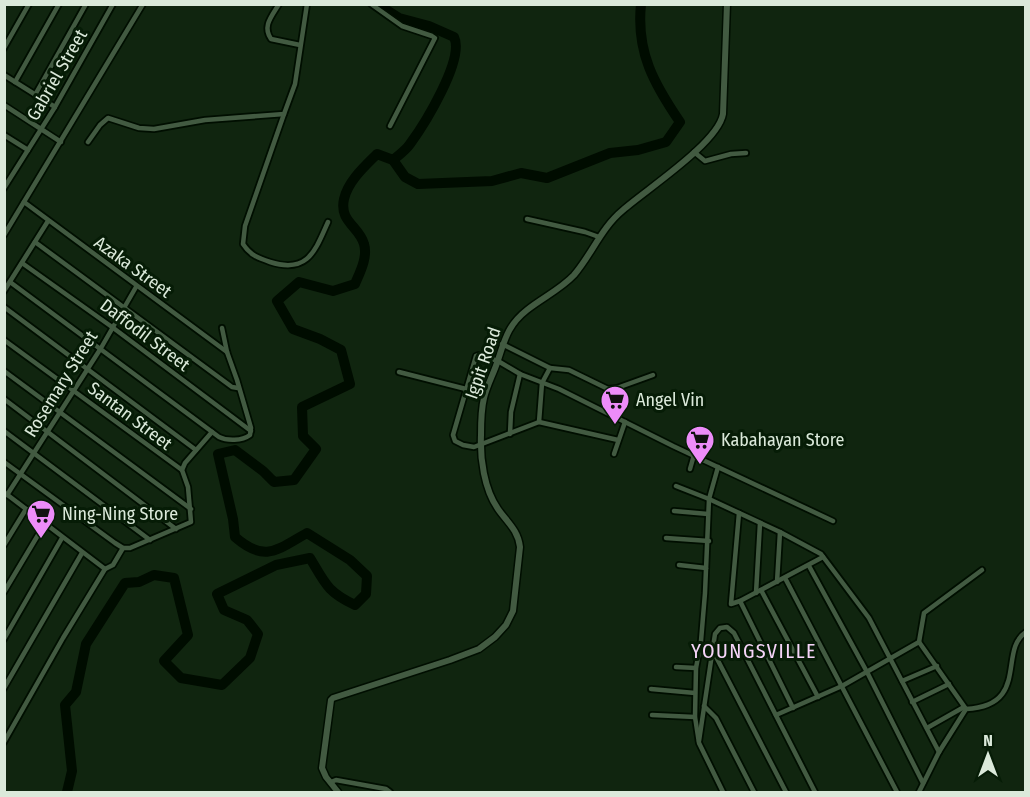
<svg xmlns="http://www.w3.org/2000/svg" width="1030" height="797" font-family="'Fira Sans Condensed',sans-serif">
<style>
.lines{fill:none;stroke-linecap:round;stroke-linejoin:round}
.river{stroke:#000c00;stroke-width:10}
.minor-casing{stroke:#000e00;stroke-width:8}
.tertiary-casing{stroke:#000e00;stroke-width:9}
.minor{stroke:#425a41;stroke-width:4.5}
.tertiary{stroke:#425a41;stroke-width:6}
.labels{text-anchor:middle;stroke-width:6;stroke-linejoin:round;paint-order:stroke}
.street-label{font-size:18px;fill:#dbe9da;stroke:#061c06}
.poi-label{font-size:18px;fill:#dbe9da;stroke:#061c06;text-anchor:start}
.neighbourhood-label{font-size:20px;letter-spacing:1.5px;fill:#f6d5f9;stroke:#061c06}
</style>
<rect width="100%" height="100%" fill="#10250f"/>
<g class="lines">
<g class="river">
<path d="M377 4 399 18 429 26 454 37C465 59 424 125 410 144 406 150 399 155 393 160"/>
<path d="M67 792 72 771 65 705 76 692 86 644 125 583 139 582 154 575 174 578 188 635 164 661 181 678 222 685 250 658 258 634 247 620 224 610 217 594 276 565 310 558C325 583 327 592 355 605L366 594 367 576 350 560 307 533C277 550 265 563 235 537L233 519 218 454 235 450 263 471 274 482 294 480 316 449 303 436 302 407 350 384 341 350 320 339 293 329 277 301 299 282 333 291 355 284C360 272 368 257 364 244 359 226 339 222 344 199 348 181 365 166 377 154L393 160 405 177 418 184 492 181 521 173 547 178 610 153 638 150 666 142 680 122C654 84 636 52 641 4"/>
</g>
<g class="minor-casing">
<g id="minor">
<path d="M279 4C272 16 262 26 271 39L300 45"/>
<polyline points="371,4 402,26 432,36 435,38 390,126"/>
<polyline points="4,48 29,4"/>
<polyline points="4,75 55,107"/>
<polyline points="15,82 59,4"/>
<polyline points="35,95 86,4"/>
<polyline points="4,105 61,142"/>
<path d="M284 114 245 226 243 244C250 255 258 258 270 262 308 274 315 251 328 222"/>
<polyline points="4,135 28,150"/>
<polyline points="88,142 100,125 108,118 139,128 154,129 205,120 284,114 295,84 307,4"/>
<polyline points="694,152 705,161 731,154 746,153"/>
<polyline points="4,188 55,107 113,4"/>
<polyline points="24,202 227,352"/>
<polyline points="527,219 585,232 599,237"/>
<polyline points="4,235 143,4"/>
<polyline points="35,242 232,387 238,388"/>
<polyline points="22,263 112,327 251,431"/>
<path d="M10 282 219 437C227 441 242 441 250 435L251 428 237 380 227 352 222 328"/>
<polyline points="4,291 48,221"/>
<polyline points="4,307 196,450"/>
<polyline points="4,340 182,470"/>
<polyline points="502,344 550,368 542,383 539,422"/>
<polyline points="550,368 569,370 608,389 617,388 653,375"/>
<polyline points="4,371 191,509"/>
<polyline points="399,372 466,389"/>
<polyline points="4,399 176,529"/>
<polyline points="4,431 150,540"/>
<polyline points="510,434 511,412 520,374"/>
<polyline points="618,440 539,422 474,447 463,445 455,441 453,435 476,356 479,355 498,361 520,374 559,389 673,446 833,521"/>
<polyline points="614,454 625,422"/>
<polyline points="4,462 115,543 123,548 130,548 191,522 188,487 182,470 185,463 212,432"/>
<polyline points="718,467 709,499 705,593 701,641 696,668 695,717 699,743 723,792"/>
<polyline points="690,469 694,455"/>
<polyline points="676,486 709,499 780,532 821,554 869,618 939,752"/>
<polyline points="5,493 105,569"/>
<polyline points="7,495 101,348 136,287"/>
<polyline points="674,511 708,514"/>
<polyline points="739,513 731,604 740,601 823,557"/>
<polyline points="666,538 709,541"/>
<polyline points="4,545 26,509"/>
<polyline points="679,565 706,568"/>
<polyline points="809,566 867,672 923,783"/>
<polyline points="785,578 897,792"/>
<polyline points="777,582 780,532"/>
<polyline points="761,590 818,697"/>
<polyline points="4,592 44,525"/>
<polyline points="756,593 760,523"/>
<polyline points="740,601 793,708"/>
<polyline points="4,639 62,538"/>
<polyline points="919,642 924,613 982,570"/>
<polyline points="713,651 786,792"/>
<polyline points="676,667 696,668"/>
<polyline points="902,681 937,666"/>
<polyline points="4,688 82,553"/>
<polyline points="651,689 695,693"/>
<polyline points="912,702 949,684"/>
<polyline points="704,706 716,718 754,792"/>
<path d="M966 709C1030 706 998 650 1026 632"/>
<polyline points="652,715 695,717"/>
<polyline points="776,715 842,686 919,642 966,709 939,752 919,792"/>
<polyline points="927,728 964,707"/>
<polyline points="699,741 715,634 720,628 727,627 734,633 815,792"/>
<polyline points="4,742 63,638 105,569 113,565 123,548"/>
<polyline points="331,782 336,780 386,789 390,792"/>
</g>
</g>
<g class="tertiary-casing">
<path id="tertiary" d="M338 792 326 777 322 768 331 700 333 698 450 660 479 649 495 637 506 625 513 611 520 547C518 530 507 522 498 509 484 489 480 458 481 435 481 423 481 410 484 398 487 385 494 373 498 360 505 339 508 325 527 310 542 298 561 289 574 275 592 254 601 228 623 210 647 189 718 143 723 114L727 4"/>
</g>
<use href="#minor" class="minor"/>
<use href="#tertiary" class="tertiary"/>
</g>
<defs>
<g id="supermarket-pin" transform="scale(1.5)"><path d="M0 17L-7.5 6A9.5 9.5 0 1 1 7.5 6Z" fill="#ed8cf9" stroke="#061c06"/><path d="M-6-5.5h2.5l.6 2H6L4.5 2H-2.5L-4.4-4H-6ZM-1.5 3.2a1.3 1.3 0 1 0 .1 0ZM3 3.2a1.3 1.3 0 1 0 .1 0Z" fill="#111"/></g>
</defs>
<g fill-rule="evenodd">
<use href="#supermarket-pin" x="615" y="400"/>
<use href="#supermarket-pin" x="700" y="440"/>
<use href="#supermarket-pin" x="41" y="514"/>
</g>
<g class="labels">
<g class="street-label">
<text transform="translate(57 75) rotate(-60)" y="6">Gabriel Street</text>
<text transform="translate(133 267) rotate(36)" y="6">Azaka Street</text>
<text transform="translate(145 335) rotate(37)" y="6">Daffodil Street</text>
<text transform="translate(483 363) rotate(-71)" y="6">Igpit Road</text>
<text transform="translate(61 384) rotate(-58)" y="6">Rosemary Street</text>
<text transform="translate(130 416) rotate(37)" y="6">Santan Street</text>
</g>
<g class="poi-label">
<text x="636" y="406">Angel Vin</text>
<text x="721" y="446">Kabahayan Store</text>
<text x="62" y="520">Ning-Ning Store</text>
</g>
<g class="neighbourhood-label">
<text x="754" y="658">YOUNGSVILLE</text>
</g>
</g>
<rect width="1030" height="797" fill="none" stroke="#dbe9da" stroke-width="12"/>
<g transform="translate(988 755)" stroke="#061c06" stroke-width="4.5" paint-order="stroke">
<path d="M0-4.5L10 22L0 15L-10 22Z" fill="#dbe9da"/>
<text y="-9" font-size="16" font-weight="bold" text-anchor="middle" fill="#dbe9da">N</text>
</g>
</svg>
